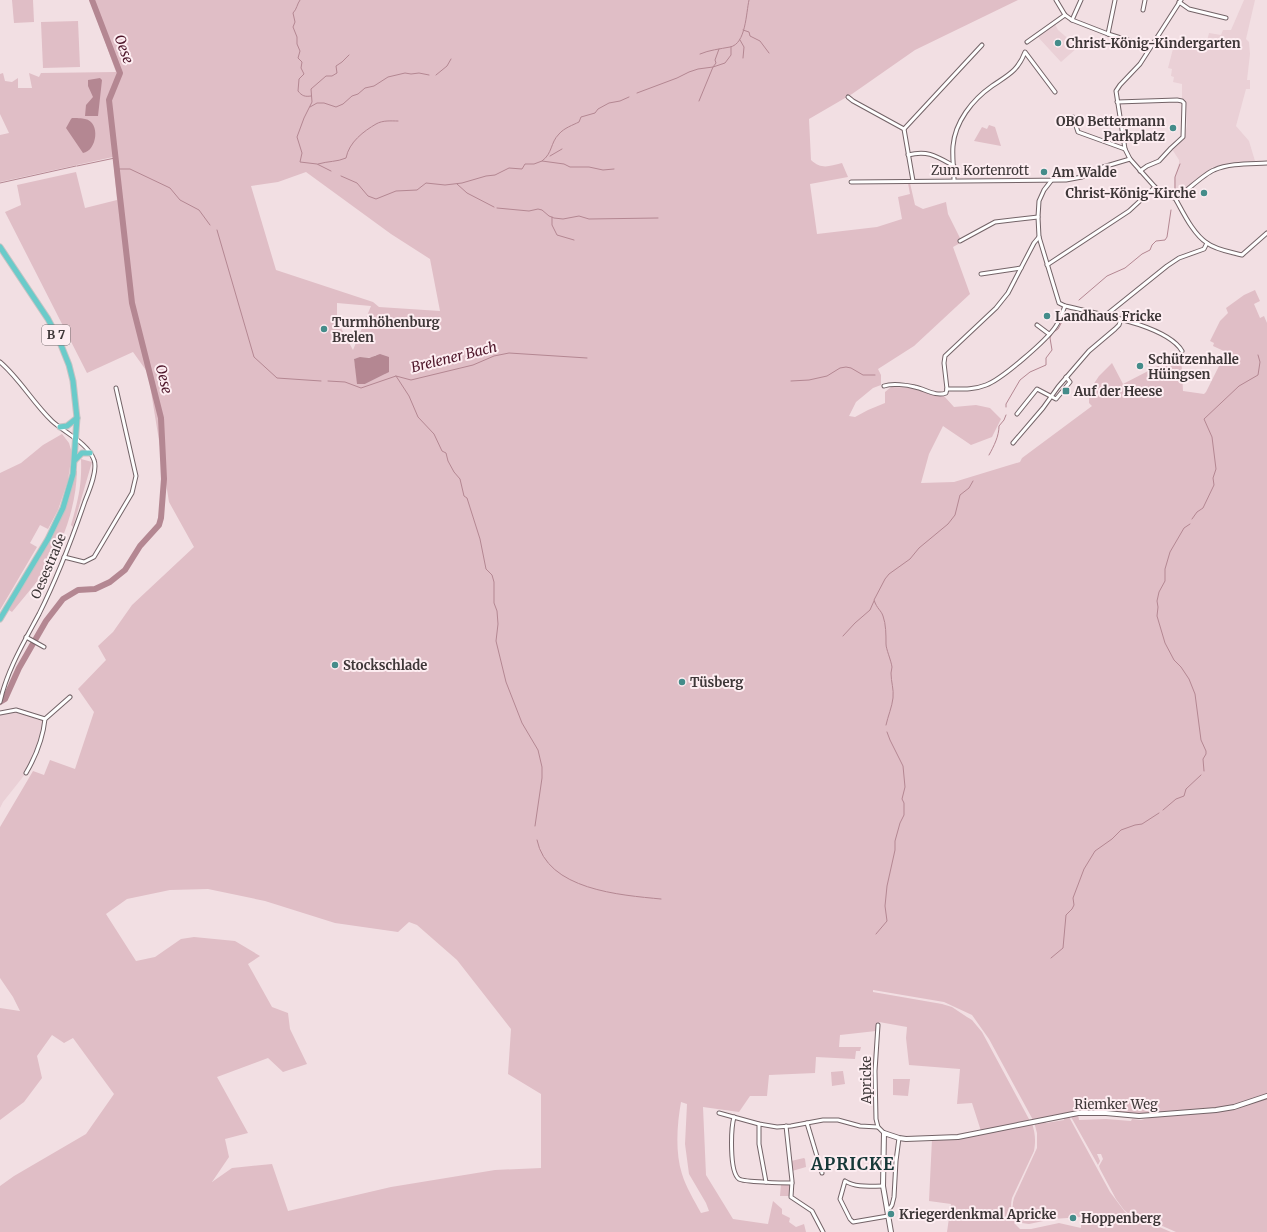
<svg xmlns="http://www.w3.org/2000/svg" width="1267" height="1232" font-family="Merriweather,serif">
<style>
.built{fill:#ead0d6}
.green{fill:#e0bec6;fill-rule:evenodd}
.water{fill:#b48792}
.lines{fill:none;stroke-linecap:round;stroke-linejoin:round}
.stream{stroke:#b48792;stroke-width:1}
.river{stroke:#b48792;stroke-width:6}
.minor-casing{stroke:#736367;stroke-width:5}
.tertiary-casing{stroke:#736367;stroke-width:6}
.primary-casing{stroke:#c5c3c3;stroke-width:7}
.minor{stroke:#fff;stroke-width:3}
.tertiary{stroke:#fff;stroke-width:4}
.primary{stroke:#6acbca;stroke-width:5}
.poi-dot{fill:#448c8a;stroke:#fdedf1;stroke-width:1.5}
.labels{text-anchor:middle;stroke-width:4;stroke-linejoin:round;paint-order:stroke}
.shield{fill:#fdedf1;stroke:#776e70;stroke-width:1}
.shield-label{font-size:12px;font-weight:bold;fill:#3e3738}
.poi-label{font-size:13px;font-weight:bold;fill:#3e3738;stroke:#fdedf1;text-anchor:start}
.street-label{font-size:13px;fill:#3e3738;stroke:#fdedf1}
.water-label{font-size:14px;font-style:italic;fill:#4d1529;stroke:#fdedf1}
.district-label{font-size:17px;font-weight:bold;letter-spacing:1px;fill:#163838;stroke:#fdedf1}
</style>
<rect width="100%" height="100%" fill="#f2dfe3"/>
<g class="built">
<polygon points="1244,0 1255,0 1246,39 1249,42 1250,54 1247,80 1250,80 1250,89 1246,89 1236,126 1249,141 1255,161 1229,163 1211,168 1185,191 1174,194 1174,179 1179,163 1179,160 1172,149 1184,139 1187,126 1186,102 1182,98 1182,84 1173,82 1174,77 1171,76 1172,69 1168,68 1174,45 1178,45 1180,43 1205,49 1209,33 1221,35 1223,30 1231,30"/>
<polygon points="1055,24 1058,30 1078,47 1061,62 1038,37"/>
<polygon points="16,710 45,719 44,733 26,773 3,802 0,808 0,713"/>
</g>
<g class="green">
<polygon points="12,0 33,0 34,22 14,23"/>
<path d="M90 0H1018L915 50 852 94 809 119 811 160C822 170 829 166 842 163L848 177 810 184 817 234 877 227 902 219 898 197 910 194 908 183H910L915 205 923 209 946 202 948 214 962 242 953 247 970 294 914 346 878 369 881 375V385L873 388 856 402 849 416 855 417 868 410 885 403V392L891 387 916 388 930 394 944 396 954 407 976 405 990 408 1001 419 992 437 971 445 943 426 929 454 921 483 954 482 1020 462 1022 458 1092 406 1089 403V391L1099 376 1112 363 1123 384 1181 354 1183 391 1204 394 1206 392 1226 352 1213 346 1214 343 1210 341 1220 321 1228 313 1226 308 1244 295 1255 290 1260 301 1254 304 1260 318 1264 316 1267 323V1096L1234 1106 1216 1109 1192 1110 1140 1115 1092 1111 1070 1112 1033 1120 989 1039 972 1015 944 1002 873 990V992L942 1004 952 1007 967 1017 972 1020 982 1032 1030 1121 981 1131 972 1103 957 1104 960 1069 909 1065 906 1038 907 1027 879 1022 876 1031 840 1035 839 1047H861L860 1051H856L855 1059 816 1057 815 1073 769 1075 767 1096H750L739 1112 703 1107 706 1175 733 1219 768 1224 773 1201 782 1209V1214L790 1218 789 1222 796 1227 804 1224 806 1232H0V1186L14 1176 86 1134 114 1094 73 1038 64 1043 52 1035 37 1056 42 1078 24 1102 0 1120V1008L20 1011 13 997 0 978V827L33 771 44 775 50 760 75 769 94 712 78 689 106 660 98 646 113 632 132 605 194 547 169 502 148 373 133 352 87 373 5 212 21 205 17 185 76 172 85 208 117 200 113 157 0 182V135L9 133 0 114V74L3 73 5 81 12 82 18 78V88H32L29 73 39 77 41 73 116 72ZM306 172 391 234 430 259 440 311 379 307 373 302 276 270 251 186 278 182ZM337 303 371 306 353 350 337 321ZM376 355 385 374 365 384H358L354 359C363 356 369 360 376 355ZM208 889 265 901 335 923 398 932 409 922 417 925 457 960 511 1029 508 1074 541 1094V1168L495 1170 391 1187 288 1211 272 1164 232 1168 212 1182 229 1157 225 1139 248 1133 217 1077 268 1058 283 1072 307 1064 290 1029 288 1013 272 1007 248 964 260 956 235 941 194 937 181 939 155 957 136 961 106 914 127 899 170 890ZM681 1102 687 1104 685 1144 689 1174 706 1203 709 1211 701 1213C694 1200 686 1187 682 1174 675 1152 677 1124 681 1102Z"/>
<polygon points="78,21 80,67 43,68 41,22"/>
<polygon points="989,125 995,127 1001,146 974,141 982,127 987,129"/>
<polygon points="62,434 69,443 72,453 68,480 58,510 48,529 40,525 30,543 37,547 0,610 0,473 21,463 43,445"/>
<path d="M81 459 92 462 73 527 71 525C78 500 82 486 81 459Z"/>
<path d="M76 471H77C76 506 64 541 45 571 35 585 23 598 12 612L9 610 57 527 69 499Z"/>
<polygon points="843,1071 845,1084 832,1086 831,1072"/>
<polygon points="893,1079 910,1079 908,1096 893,1095"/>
<polygon points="1267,1098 1267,1232 1176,1232 1158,1224 1139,1220 1129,1214 1124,1210 1116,1199 1100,1169 1099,1166 1103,1159 1101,1154 1097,1154 1100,1161 1098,1165 1070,1115 1078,1114 1079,1120 1106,1119 1131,1121 1132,1119 1141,1120 1156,1116 1222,1110"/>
<path d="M1068 1115 1110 1192 1125 1212 1140 1221 1157 1226 1171 1232H947L951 1204 929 1201 932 1139 1032 1123C1035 1133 1036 1140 1034 1151L1012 1198C1010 1207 1011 1213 1016 1222L1014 1223 1020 1229H1031L1059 1223 1081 1228V1217L1053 1219 1029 1224 1022 1223C1013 1217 1011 1208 1014 1198L1037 1148V1133L1034 1122 1045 1120 1046 1123 1064 1120V1116Z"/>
<polygon points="804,1158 805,1159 806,1167 792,1171 791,1161"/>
<polygon points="781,1184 791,1184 791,1196 780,1196"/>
</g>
<g class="water">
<polygon points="100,78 102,80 98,116 85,116 86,105 93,97 88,86 88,80"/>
<path d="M72 118C76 118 82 118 85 119 101 122 97 151 83 153L66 128 71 119Z"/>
<polygon points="380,354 389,357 389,372 365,384 357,384 354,359 360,357 369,358"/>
</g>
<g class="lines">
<g class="stream">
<path d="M300 0C297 4 297 9 293 13L295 22 293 27 297 37V44L300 51 298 58 302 62 301 68 304 74 299 79 298 91C302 96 305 97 311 96"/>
<polyline points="743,30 749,32 750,36 760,41 769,53"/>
<polyline points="740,40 744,47 743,58"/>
<path d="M700 54C709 50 720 49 730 47 746 44 746 13 749 0"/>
<polyline points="436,75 447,66 451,59"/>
<polyline points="637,93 677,78 689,72 698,69 713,67 725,63 731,55 731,47"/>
<polyline points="699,101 713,67 716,63 715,60 719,49"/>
<polyline points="310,107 317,103 324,103 336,107 343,104 352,96 358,94 365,88 374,86 388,77 405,73 411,74 419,73 429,75"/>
<polyline points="550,156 562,149"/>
<path d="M542 161C553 153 550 143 559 134 564 128 573 125 579 122L581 117 595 113 598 109 609 103 620 101 629 97"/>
<path d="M318 164C328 161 337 162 346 158 349 142 364 131 376 124 383 120 391 121 398 121"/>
<polyline points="77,166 115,158"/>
<polyline points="116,169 130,169 170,188 180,200 199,210 210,225"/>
<polyline points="331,171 317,164 300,162 302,153 297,137 304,118 312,102 311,89 326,76 332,76 337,73 336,66 342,62 349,55"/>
<polyline points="341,176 357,183 368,196 376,199 396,191 417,190 426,183 445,185 462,183 486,176 495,175 509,168 522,169 525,164 534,164 542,161 564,164 570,167 589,167 603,170 614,169"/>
<polyline points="0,183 76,166"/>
<polyline points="457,184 467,193 494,207"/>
<polyline points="1175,194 1175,177 1180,164"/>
<polyline points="497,208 529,211 538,209 542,210 549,216 554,218 563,219 579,216 589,219 658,218"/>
<polyline points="552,217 552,225 557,235 574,240"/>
<polyline points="217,230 254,357 277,378 321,381"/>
<polyline points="1079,300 1107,276 1125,268 1142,254 1150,250 1152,245 1156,241 1165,240 1167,237 1171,210"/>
<polyline points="396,376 409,396 418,417 434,434 442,451 446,453 448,461 454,472 460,479 464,496 467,498 480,539 486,569 492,575 494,582 494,603 497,611 498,624 496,641 506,682 522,723 538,750 542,767 542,778 535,826"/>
<polyline points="328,381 345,382 361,388 396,376 411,380 473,365 494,356 509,353 587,358"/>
<polyline points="791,381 809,380 827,376 840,368 846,367 851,368 863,375 875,375"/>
<polyline points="1006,407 1006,404 1020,380 1030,372 1046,365 1046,358 1052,350 1050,338 1052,333 1058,329 1066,314"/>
<path d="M989 455C994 446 999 436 999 426L1004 420 1006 415"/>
<polyline points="1192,519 1197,512 1203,508 1214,485 1213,478 1216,469 1212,437 1204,419 1239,386 1258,375 1260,362 1258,355"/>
<polyline points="1190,524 1184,528 1170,552 1165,569 1165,581 1159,592 1157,601 1158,607 1157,616 1165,643 1174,660 1181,667 1189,679 1195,694 1201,740 1206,751 1206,754 1203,759 1204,771"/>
<polyline points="843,636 855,623 870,610 874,601"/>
<path d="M886 725C888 716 892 707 893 698 894 689 891 682 891 673 891 671 892 669 892 667 891 660 886 649 886 644 886 635 886 624 883 616 881 610 877 609 874 600L885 579 889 574 910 559 919 548 948 524 955 515 960 495 969 488 973 481"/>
<polyline points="1163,810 1176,799 1184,796 1186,789 1201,775"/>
<path d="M537 840C547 890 620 895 661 899"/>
<polyline points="876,934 887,921 885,906 887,886 895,850 895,841 900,823 904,815 904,803 902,799 905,787 903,766 890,740 887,732"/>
<polyline points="1051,958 1063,948 1066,915 1072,909 1074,905 1073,898 1084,869 1095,851 1112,839 1121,830 1135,825 1142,824 1159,813"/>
</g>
<polyline class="river" points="0,702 5,699 19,668 46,621 63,599 78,590 95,589 110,582 125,570 140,546 159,525 161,518 164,479 161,418 132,303 109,100 120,73 92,0"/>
<g class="minor-casing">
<g id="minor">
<polyline points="1056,0 1065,15 1072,20 1108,34 1150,47"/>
<path d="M1181 0 1140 64 1120 85 1116 91 1125 149 1130 159 1155 187 1169 197 1175 198 1179 196C1189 189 1204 174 1214 170 1230 163 1250 164 1267 163"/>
<polyline points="1179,2 1189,9 1226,18"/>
<polyline points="1143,10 1145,0"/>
<polyline points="1072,20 1081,0"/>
<polyline points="1108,34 1115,0"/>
<polyline points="1027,42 1065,15"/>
<polyline points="848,97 853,101 904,129 913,181"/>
<polyline points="1117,102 1177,100 1182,101 1184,103 1183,137 1171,148 1159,161 1147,166 1140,171"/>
<polyline points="1073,117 1078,132 1125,149"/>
<polyline points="904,129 982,45"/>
<path d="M908 155C928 150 936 156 954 166"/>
<path d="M954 180C954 169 952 157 953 146 955 122 972 100 992 86 1008 75 1018 71 1025 52L1055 92"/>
<path d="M1051 181 1044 190 1039 201 1038 217 1039 237 1059 303 1065 306C1094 313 1167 325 1182 351"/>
<polyline points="851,182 1066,180 1082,177 1103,167 1130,159"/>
<path d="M1175 198C1183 212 1193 234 1207 243 1216 250 1231 252 1242 255L1267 233"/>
<polyline points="960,241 995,222 1038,217"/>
<polyline points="1047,265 1129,211 1155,187"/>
<polyline points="981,274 1021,268"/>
<polyline points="1106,315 1167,266 1179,258 1204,249 1207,243"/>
<polyline points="1037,325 1049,334"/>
<path d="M0 362C20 379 33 403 52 421 65 433 88 443 94 460 98 470 89 491 85 501 72 539 57 578 39 614 24 642 7 670 0 702"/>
<path d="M884 386C892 383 907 385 915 387 925 389 936 397 946 393L947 389"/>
<polyline points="947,389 944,363 945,356 996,308 1008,293 1034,243 1039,237"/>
<path d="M947 389C960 389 974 390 986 385 1002 379 1047 340 1056 326 1060 320 1062 313 1065 306"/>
<polyline points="1017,414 1037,389 1056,399 1070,382 1066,377"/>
<polyline points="1013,443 1043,408 1058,387 1089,351 1115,329 1119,325 1121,319"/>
<polyline points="64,557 84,562 94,557 132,493 136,476 116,388"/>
<polyline points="26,637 44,647"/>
<polyline points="0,713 16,710 45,719"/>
<path d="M26 773C36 756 43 738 45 719L70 697"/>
<polyline points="878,1025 875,1071 876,1119 878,1127 884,1133"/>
<polyline points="719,1113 759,1124 777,1127 791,1126 823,1120 838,1120 860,1126 878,1127"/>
<path d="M734 1117C731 1128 729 1172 739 1179 743 1182 784 1183 792 1183"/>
<polyline points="807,1123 822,1173"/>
<polyline points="759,1124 759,1144 766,1182"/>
<polyline points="786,1126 792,1181 791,1197 812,1211 823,1232"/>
<path d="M883 1186C870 1186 856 1188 845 1181L840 1199 850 1219 853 1222 888 1216"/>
<polyline points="887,1208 890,1208 892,1205 894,1197 896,1161 899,1138"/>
</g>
</g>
<g class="tertiary-casing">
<polyline id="tertiary" points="891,1232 883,1186 884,1133 899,1138 906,1139 958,1137 1078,1113 1106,1113 1139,1116 1216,1110 1234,1107 1267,1096"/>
</g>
<g class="primary-casing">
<g id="primary">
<polyline points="0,247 48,319 59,340 69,365 73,381 77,418 73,474 63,508 48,539 0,619"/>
<polyline points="60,427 67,426 77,418"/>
<polyline points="75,460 82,453 90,453"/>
</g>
</g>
<use href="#minor" class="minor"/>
<use href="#tertiary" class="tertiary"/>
<use href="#primary" class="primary"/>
</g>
<g class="poi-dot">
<circle cx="1058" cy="43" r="4"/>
<circle cx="1173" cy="128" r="4"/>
<circle cx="1044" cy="172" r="4"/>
<circle cx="1204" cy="193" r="4"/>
<circle cx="1047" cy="316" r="4"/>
<circle cx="324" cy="329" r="4"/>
<circle cx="1140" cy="366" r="4"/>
<rect x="1062" y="387" width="8" height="8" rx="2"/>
<circle cx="335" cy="665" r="4"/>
<circle cx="682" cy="682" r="4"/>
<circle cx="891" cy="1214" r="4"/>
<circle cx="1073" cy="1218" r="4"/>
</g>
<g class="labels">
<rect class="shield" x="42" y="325" width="28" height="20" rx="3"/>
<g class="shield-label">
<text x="56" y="339">B 7</text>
</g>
<g class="poi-label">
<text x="1066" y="48">Christ-König-Kindergarten</text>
<text x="1165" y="126" text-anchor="end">OBO Bettermann<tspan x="1165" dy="15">Parkplatz</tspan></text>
<text x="1052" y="177">Am Walde</text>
<text x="1196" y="198" text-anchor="end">Christ-König-Kirche</text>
<text x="1055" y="321">Landhaus Fricke</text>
<text x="332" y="327">Turmhöhenburg<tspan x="332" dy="15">Brelen</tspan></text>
<text x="1148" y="364">Schützenhalle<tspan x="1148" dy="15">Hüingsen</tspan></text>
<text x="1074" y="396">Auf der Heese</text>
<text x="343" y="670">Stockschlade</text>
<text x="690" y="687">Tüsberg</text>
<text x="899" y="1219">Kriegerdenkmal Apricke</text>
<text x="1081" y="1223">Hoppenberg</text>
</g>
<g class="street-label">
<text x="980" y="175">Zum Kortenrott</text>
<text transform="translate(48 566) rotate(-67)" y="5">Oesestraße</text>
<text transform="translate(866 1080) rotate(-90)" y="5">Apricke</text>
<text x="1116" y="1109">Riemker Weg</text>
</g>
<g class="water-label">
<text transform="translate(124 49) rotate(70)" y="5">Oese</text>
<text transform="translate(454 357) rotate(-14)" y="5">Brelener Bach</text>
<text transform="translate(164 379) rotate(76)" y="5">Oese</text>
</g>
<g class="district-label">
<text x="853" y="1170">APRICKE</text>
</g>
</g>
</svg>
